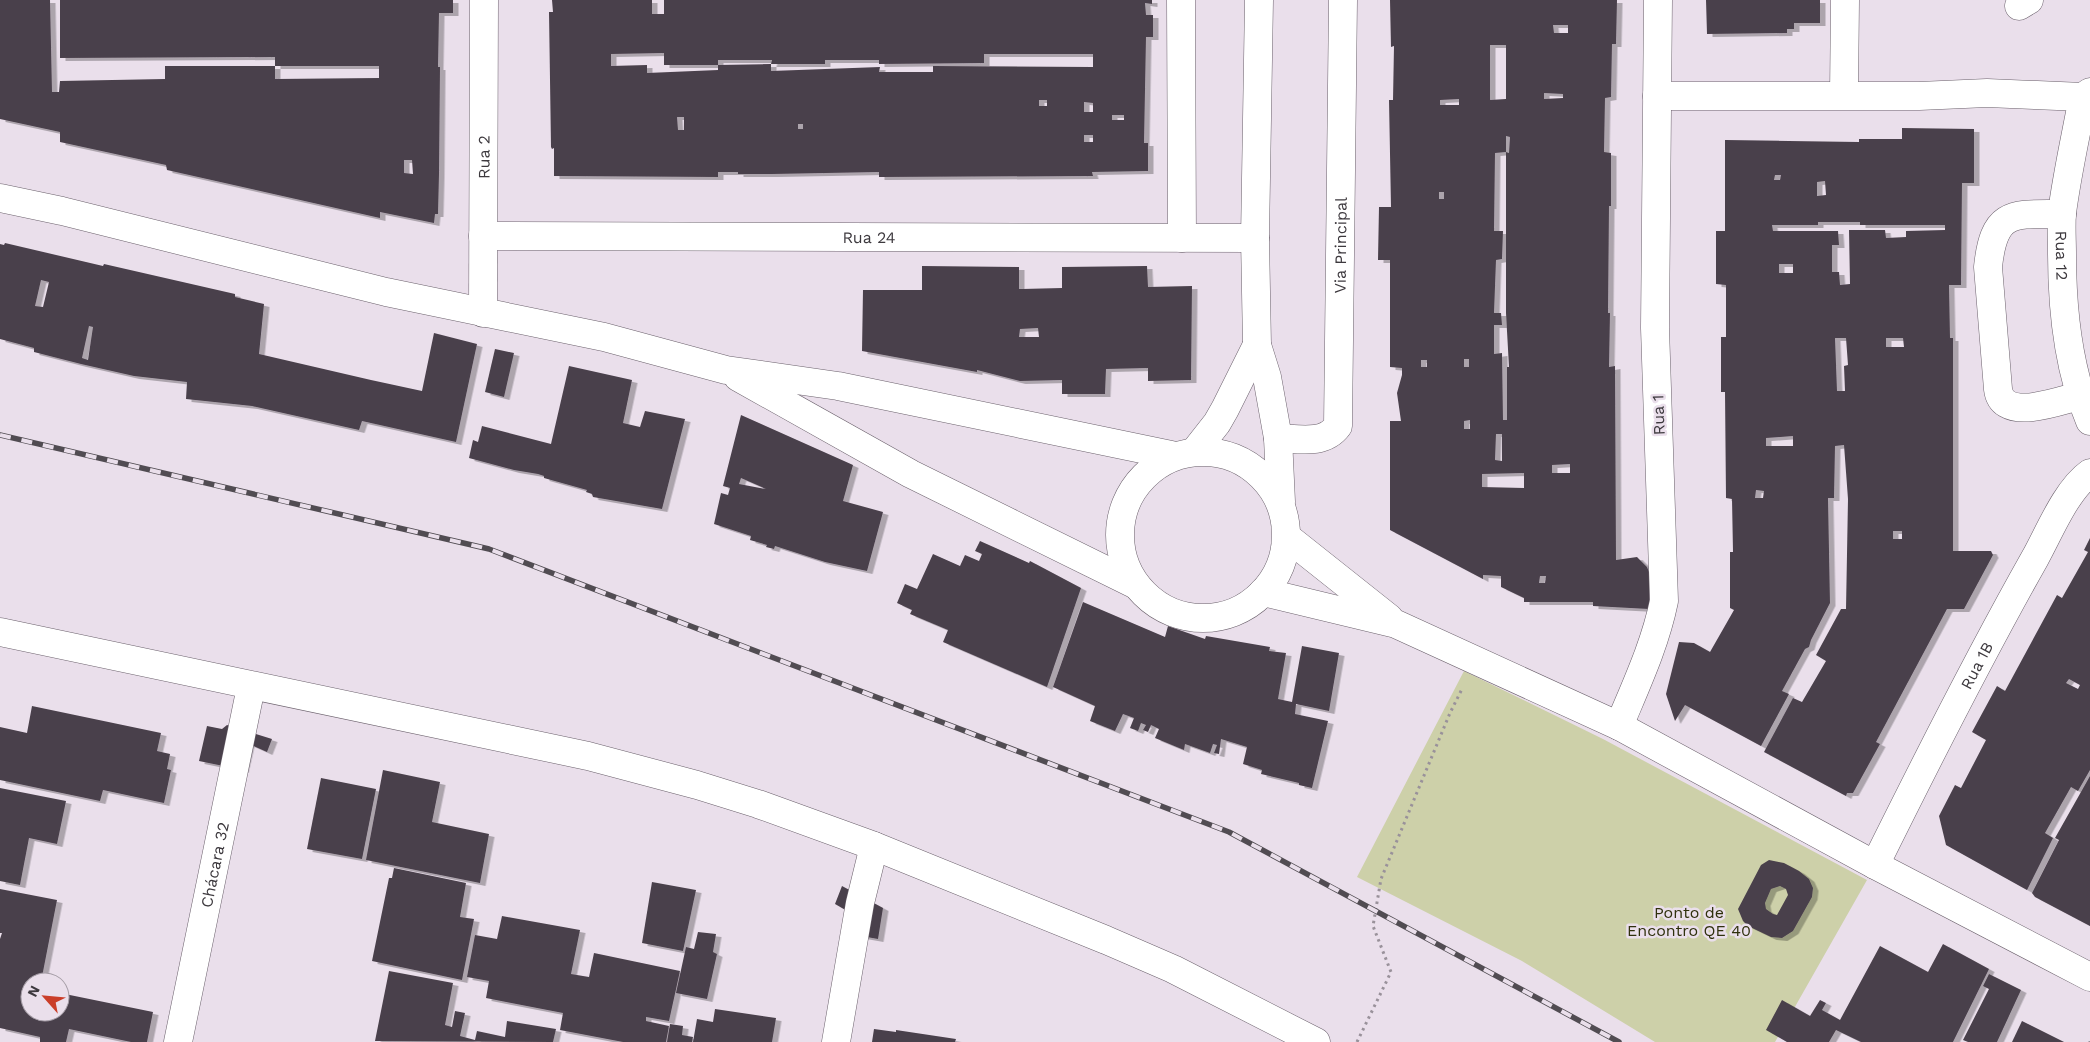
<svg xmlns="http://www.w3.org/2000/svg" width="2090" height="1042" font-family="'Work Sans',sans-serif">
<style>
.green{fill:#cdd0a9}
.building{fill:#4a404b;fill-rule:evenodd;filter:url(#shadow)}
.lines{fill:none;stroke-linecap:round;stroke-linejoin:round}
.minor-casing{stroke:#6b616c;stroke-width:29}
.path{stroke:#99919a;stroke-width:3;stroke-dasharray:2.5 4;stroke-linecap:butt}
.minor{stroke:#fff;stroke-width:28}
.rail-casing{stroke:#514c52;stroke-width:5.5}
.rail{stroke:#eadfeb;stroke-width:4;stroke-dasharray:11;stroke-linecap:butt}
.labels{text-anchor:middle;stroke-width:5;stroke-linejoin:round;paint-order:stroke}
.street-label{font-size:16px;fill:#3d393e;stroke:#eadfeb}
.park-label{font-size:16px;fill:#2f300c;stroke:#eadfeb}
</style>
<defs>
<filter id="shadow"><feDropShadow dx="5.5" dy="3" stdDeviation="0" flood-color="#0004"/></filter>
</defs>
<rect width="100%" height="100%" fill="#eadfeb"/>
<polygon class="green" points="1464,671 1603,739 1867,880 1775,1042 1655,1042 1522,961 1357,877"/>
<g class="building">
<path d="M0 0H50L52 92H59L60 81 165 79V66H275V57L60 58V0H453V13H439L438 67H440L439 174 438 214H435L434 223 380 212V218L167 170 166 165 60 142V132L0 119ZM275 66H379V78L275 79ZM404 160H412L413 174 404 173Z"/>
<path d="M552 0H652V14H664V0H1152V4L1145 3 1146 15H1153V37H1146L1144 143H1148V171L1092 172 1093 176 879 177V172L772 174H738V172H718V177L554 176V148L552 149 551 147 549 12H553ZM664 53V65H718V60H772L771 64H825V60H879V64L984 63V54H1093V67L933 66V72H879L880 67 771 71V64L718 65V70L647 73V65L611 66V54ZM1039 100H1047V106H1039ZM1084 102 1093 103V112H1084ZM1112 115H1124V120H1112ZM677 117H684V130H678ZM798 124H803V129H798ZM1084 135H1093V142H1084Z"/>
<path d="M1390 0H1617L1616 44H1612L1611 97 1605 98 1604 152 1611 153V206H1609L1608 313H1610L1609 367 1615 366 1616 560 1637 557 1647 567 1649 572H1651L1649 609 1593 606V602H1524V598L1501 587V576L1483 575V579L1390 530V421H1401L1397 393 1402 375V368L1390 367V260H1378L1379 207H1391L1389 100H1393L1394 46 1391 47ZM1553 25H1568V33H1554ZM1490 45H1506V99L1490 100ZM1544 93 1563 94V98L1544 99ZM1459 99V105H1440V100ZM1506 136 1510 137 1509 153 1506 152V313L1509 367H1507V420H1503L1502 353 1494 354V325H1502L1501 313H1494L1496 260 1502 259 1503 231H1494L1495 153 1506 152ZM1439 192H1444V199H1439ZM1464 359H1469V367H1464ZM1421 360H1427V367H1421ZM1470 420V429H1464V421ZM1496 434H1502V461L1495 460ZM1570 464V473H1552V465ZM1524 473V488L1482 487V474ZM1540 576H1546L1545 583H1539Z"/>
<polygon points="1706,0 1820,0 1820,23 1794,23 1794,29 1787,29 1787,33 1707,34"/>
<path d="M1902 128 1974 129V183H1962L1961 285H1949L1950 338H1953V551H1991L1993 555 1964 609H1947L1876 742 1880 744 1853 793H1847L1846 796 1764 752 1793 698 1802 702 1826 661 1816 655 1841 609H1846L1848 499 1844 445 1835 446 1834 498H1828L1830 603 1811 640 1809 647 1805 649 1782 691 1789 694 1761 746 1685 705 1675 721 1666 694 1679 642 1694 643 1710 652 1734 610 1730 608V552H1733L1732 499 1726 498 1725 392H1721V337H1726V285L1716 284V231H1725V140L1859 142V139H1902ZM1775 175H1781L1780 180H1774ZM1825 181 1826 195 1817 196V182ZM1818 222H1860V225H1945V230L1906 231V237L1886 238 1885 230H1849L1850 284 1840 285 1839 272H1832V245H1839L1838 231H1773L1772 225H1818ZM1779 264H1793V273H1779ZM1835 338H1846L1848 365 1844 366 1845 391H1837ZM1886 338H1903L1904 347H1886ZM1793 436V446H1766V438ZM1756 490 1764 491 1763 498H1755ZM1893 531H1902V539H1893Z"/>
<path d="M5 243 103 266 104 264 235 294V297L264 304 259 354 371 380 422 391 434 333 477 344 456 442 362 421 359 430 252 406 186 399 187 382 134 376 81 364 34 352V348L0 339V244L4 245ZM41 280 49 282 43 307 35 306ZM89 326 93 327 88 360 82 358Z"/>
<path d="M922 266 1019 267V289H1022L1062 288V267L1147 266 1148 287 1192 286 1191 380 1148 381V368L1106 369 1105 394H1062V380L1020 381 977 370V372L862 351 863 290H922ZM1038 328 1039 337H1019L1020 329Z"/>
<polygon points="495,349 514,353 504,397 485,392"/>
<polygon points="569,366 632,380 623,423 640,427 645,411 685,419 662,509 593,497 592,494 586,492 587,490 544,478 544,476 538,474 514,470 469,458 473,440 478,442 482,426 551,444"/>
<path d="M741 415 853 465 843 501 883 512 867 571 825 562 775 546 774 549 766 547 767 545 750 540 751 536 714 524 721 493 728 495 730 488 723 486ZM741 478 766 489 739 484Z"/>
<path d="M2090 538V770L2078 791 2071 787 2045 833 2053 838 2027 890 1946 845 1939 816 1955 785 1961 788 1986 740 1972 732 1997 686 2005 691 2057 595 2062 598 2088 552 2084 550ZM2069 679 2080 685 2078 689 2066 683Z"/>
<polygon points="980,541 1029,563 1030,561 1081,588 1047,687 943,642 948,630 910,614 912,610 897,603 905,584 917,589 933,554 960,566 965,555 979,561 982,554 975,551"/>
<polygon points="1083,602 1165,637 1168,626 1205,639 1206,636 1270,647 1269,651 1286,653 1278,699 1292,702 1302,646 1339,653 1329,711 1296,704 1295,714 1328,721 1312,788 1299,785 1299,783 1261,774 1262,770 1243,764 1247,747 1221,739 1219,754 1214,753 1217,745 1213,744 1210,753 1185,744 1184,750 1155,738 1159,729 1151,725 1148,732 1143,730 1146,725 1141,723 1138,731 1130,728 1134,718 1123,714 1115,731 1090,721 1095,706 1053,687"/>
<polygon points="32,706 161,733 157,751 170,754 167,769 171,770 164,803 103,790 100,801 0,780 0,727 27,733"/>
<polygon points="227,725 272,739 267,752 249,744 243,770 199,761 207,726 222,729"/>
<polygon points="383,770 440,782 432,822 489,834 480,883 366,860"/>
<polygon points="2090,776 2090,926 2035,897 2032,893 2059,840 2055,838"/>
<polygon points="321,778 376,789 362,859 307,849"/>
<polygon points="0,788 66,801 57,844 29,838 20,885 0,881"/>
<path d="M1769 860 1784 863 1799 871 1809 879 1813 888 1812 897 1793 931 1782 938 1771 937 1748 926 1743 921 1738 909 1761 865ZM1780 886 1786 889 1788 895 1777 915 1773 914 1766 909 1765 903 1771 889Z"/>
<polygon points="394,868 466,883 460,917 474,919 462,980 372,961 389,878 392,878"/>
<polygon points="652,882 696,890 683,951 642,943"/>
<polygon points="842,886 883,908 878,939 861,936 863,920 835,904"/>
<polygon points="0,889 57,900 41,982 30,982 30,1012 60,1012 60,993 153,1012 147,1042 131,1042 69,1029 66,1042 40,1042 40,1037 0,1028 0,939 2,933 0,933"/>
<polygon points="502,916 580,930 571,974 589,977 594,953 680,971 669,1021 646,1017 646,1021 669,1026 666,1042 623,1042 560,1030 563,1013 486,998 489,981 467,977 475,935 497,939"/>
<polygon points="698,932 716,934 713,952 717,954 707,999 676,993 686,947 694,949"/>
<polygon points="1943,944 1989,969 1953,1042 1861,1042 1836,1030 1829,1042 1787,1042 1766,1030 1782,1000 1810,1016 1820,1000 1826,1003 1822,1010 1840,1020 1880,946 1928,972"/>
<polygon points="389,971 453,983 445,1025 452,1027 455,1011 465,1013 460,1036 475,1040 477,1031 505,1037 507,1021 556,1029 553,1042 375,1041"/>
<polygon points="1989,974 2021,990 1997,1042 1968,1042 1963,1040 1989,989 1983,986"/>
<polygon points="715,1009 776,1018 772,1042 693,1042 697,1019 713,1022"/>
<polygon points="2022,1021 2064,1042 2012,1042"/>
<polygon points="670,1024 683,1026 682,1035 693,1037 692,1042 667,1042"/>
<polygon points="874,1029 896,1032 896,1030 956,1039 955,1042 872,1042"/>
</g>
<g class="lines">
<g class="minor-casing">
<g id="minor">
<polyline points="1181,0 1182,238"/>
<polyline points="1259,0 1255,238 1257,345 1267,377 1278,438 1281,502"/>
<polyline points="2019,6 2029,0"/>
<path id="s1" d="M2090 92 2083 97C2076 135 2067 174 2062 213 2061 226 2062 241 2062 254 2062 311 2068 369 2090 421"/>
<polyline points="1844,95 1845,0"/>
<polyline points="1657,96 1919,96 1987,93 2083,97"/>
<polyline points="0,198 62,211 386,292 604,337 726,370 838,386 1171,455"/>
<path d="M2062 214C2012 214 1994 210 1988 267L1998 389C2002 423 2058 401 2079 396"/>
<path id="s2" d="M483 236 1255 238"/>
<path id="s3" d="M483 313 484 0"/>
<polyline points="738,377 911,474 1134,584"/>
<path id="s4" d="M1278 438C1299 439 1324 445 1338 426L1343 0"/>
<polyline points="1195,451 1217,423 1225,409 1257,345"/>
<circle cx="1203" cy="535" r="83"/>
<polyline points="1287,537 1389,618"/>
<polyline points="1263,592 1396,624 1619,726 1875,865 2090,977"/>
<polyline points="0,632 588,756 697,785 758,804 874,846 1106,940 1173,969 1316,1042"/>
<path d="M1619 726C1636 685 1655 645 1664 601L1655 328 1658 0"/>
<path id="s5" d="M1875 865C1926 762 1978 659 2035 558 2049 533 2066 490 2090 473"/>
<path id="s6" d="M178 1042 251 687"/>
<polyline points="836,1042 860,903 874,846"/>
</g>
</g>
<g class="path">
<polyline points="1357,1042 1391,972 1373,926 1381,879 1450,713 1462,689"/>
<polyline points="2090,1042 2090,1041"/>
</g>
<use href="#minor" class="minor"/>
<g class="rail-casing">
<polyline id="rail" points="0,435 489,549 1229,832 1619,1042"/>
</g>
<use href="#rail" class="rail"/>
</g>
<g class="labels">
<g class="street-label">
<text dy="6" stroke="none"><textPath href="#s3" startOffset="156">Rua 2</textPath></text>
<text dy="6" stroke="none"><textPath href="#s2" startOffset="386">Rua 24</textPath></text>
<text dy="6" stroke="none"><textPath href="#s4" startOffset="245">Via Principal</textPath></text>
<text dy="6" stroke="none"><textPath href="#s1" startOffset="169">Rua 12</textPath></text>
<text transform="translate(1658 415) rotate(-92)" y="6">Rua 1</text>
<text dy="6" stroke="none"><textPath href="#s5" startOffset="224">Rua 1B</textPath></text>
<text dy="6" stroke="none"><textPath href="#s6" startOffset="181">Chácara 32</textPath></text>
</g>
<g class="park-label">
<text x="1689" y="918">Ponto de<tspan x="1689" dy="18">Encontro QE 40</tspan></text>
</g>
</g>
<g transform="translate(45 997) rotate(297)"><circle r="24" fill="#eadfeb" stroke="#a59da6"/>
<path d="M0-4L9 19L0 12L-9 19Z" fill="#ca3e29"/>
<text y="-8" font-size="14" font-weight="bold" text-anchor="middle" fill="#3d393e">N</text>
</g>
</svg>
